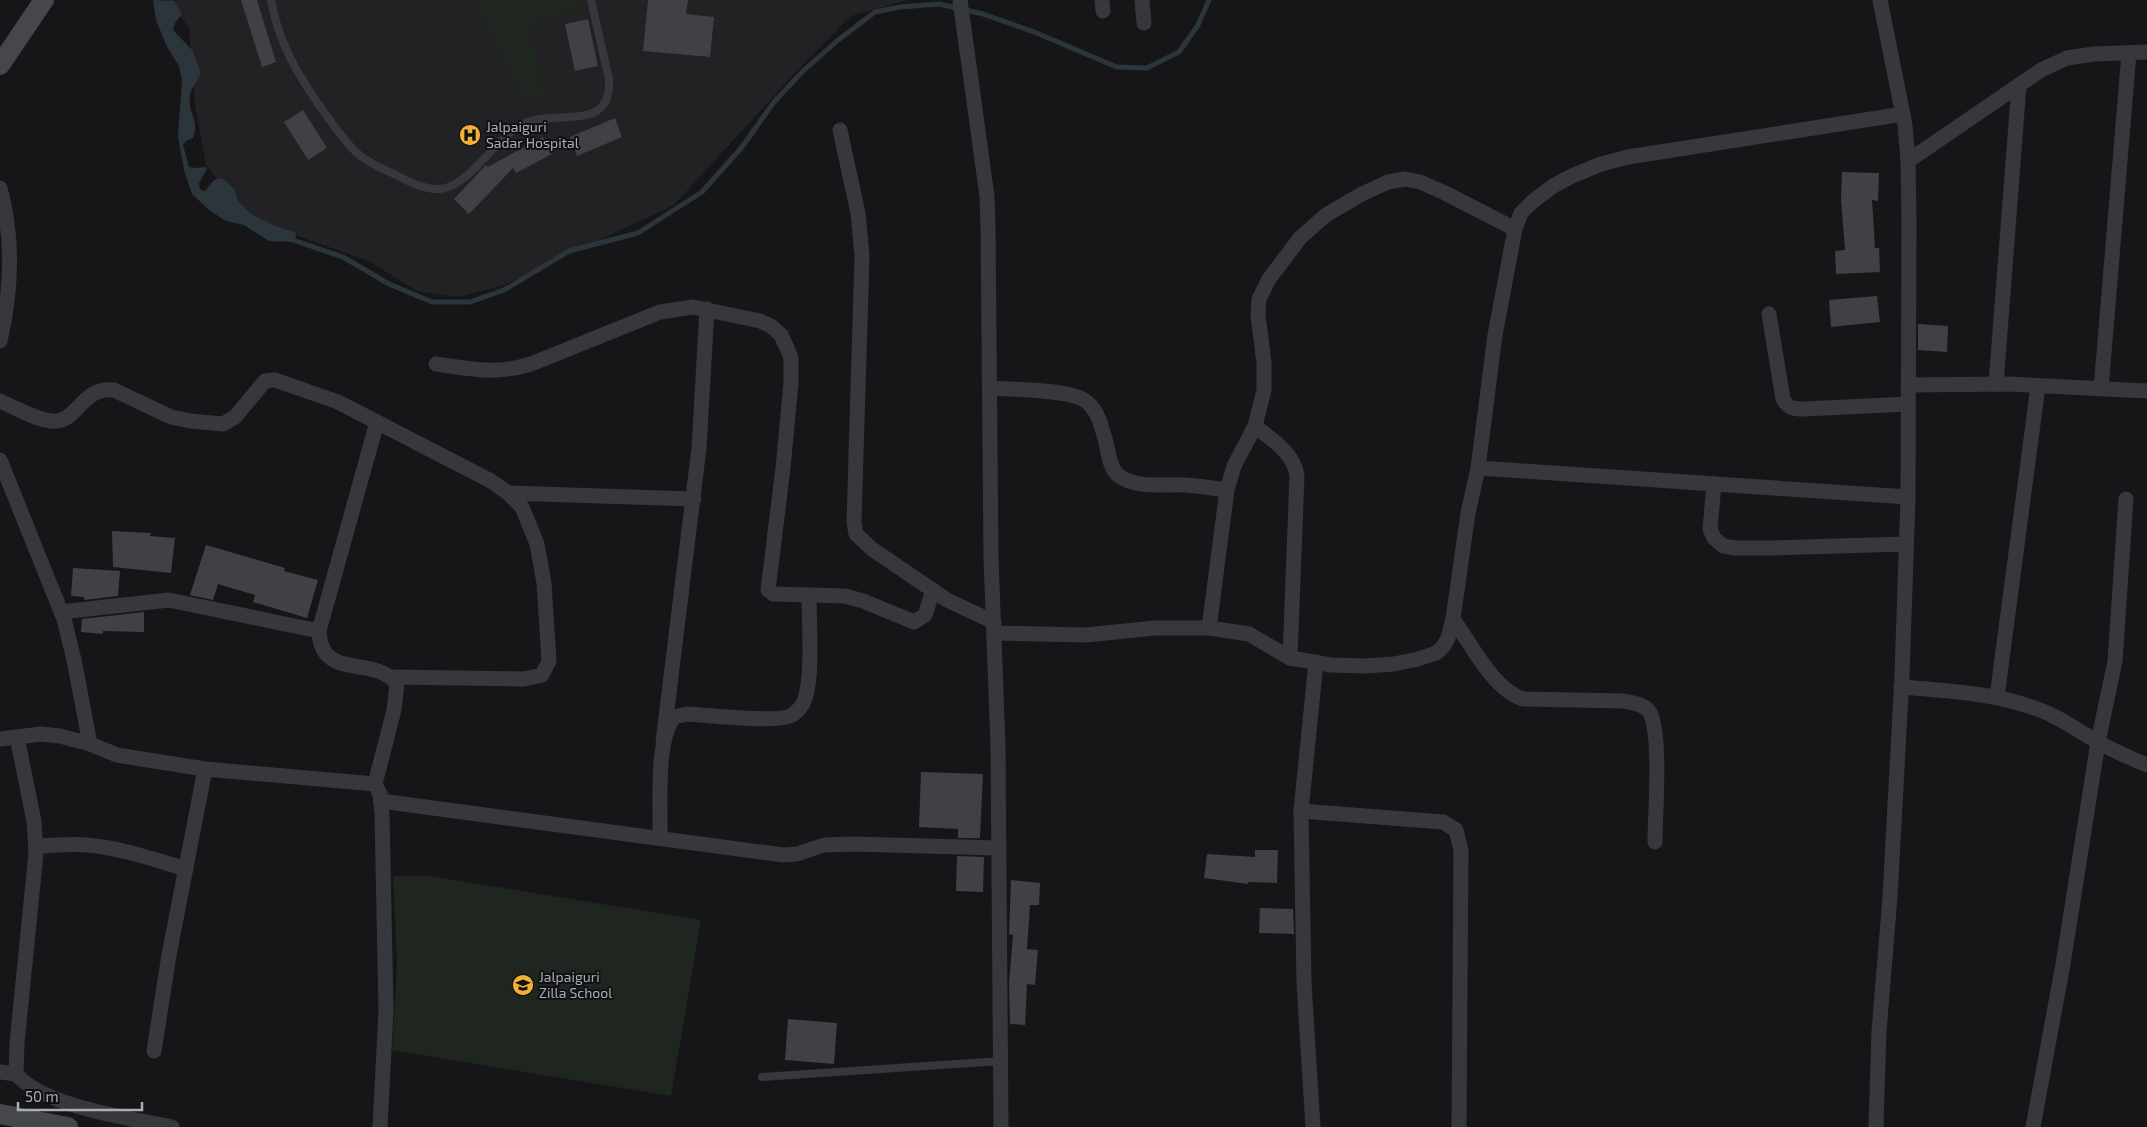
<svg xmlns="http://www.w3.org/2000/svg" width="2147" height="1127" font-family="'Exo 2',sans-serif">
<style>
.built{fill:#222225}
.green{fill:#1e261f}
.water{fill:#2c353c}
.lines{fill:none;stroke-linecap:round;stroke-linejoin:round}
.stream{stroke:#2c353c;stroke-width:5}
.building{fill:#404145}
.lane{stroke:#37383d;stroke-width:8}
.street{stroke:#37383d;stroke-width:15}
.secondary{stroke:#45474d;stroke-width:20}
.labels{text-anchor:middle;stroke-width:4;stroke-linejoin:round;paint-order:stroke}
.poi-label{font-size:14px;fill:#a8adb8;stroke:#111113;text-anchor:start}
</style>
<rect width="100%" height="100%" fill="#161618"/>
<polygon class="built" points="169,0 908,0 851,16 794,74 674,205 504,285 458,297 417,291 369,261 247,218 206,165 195,105 189,28"/>
<g class="green">
<polygon points="473,0 581,0 584,9 530,24 547,102 524,100"/>
<polygon points="393,876 429,876 701,920 671,1096 392,1050 397,964"/>
</g>
<path class="water" d="M153 0 174 1 182 14 175 23 173 30 193 51 201 73C198 80 191 88 190 95 187 113 200 119 193 138L186 141 183 145 189 167 193 168 206 167 207 169 199 183 200 189 205 191 214 180 220 178 226 181 235 190 238 201 251 214 273 225 296 233 295 242 269 241 244 225 226 221 209 210 192 194 184 170 178 136 182 80 179 66 167 47 156 20Z"/>
<g class="lines">
<polyline class="stream" points="290,239 343,257 389,284 432,302 470,302 504,290 569,251 638,233 702,192 742,147 774,102 803,71 837,41 875,12 900,7 939,4 983,14 1034,32 1117,67 1147,68 1179,52 1198,25 1209,0"/>
</g>
<g class="building">
<polygon points="241,0 257,0 276,62 262,67"/>
<polygon points="648,0 688,0 686,14 714,17 710,57 643,51"/>
<polygon points="588,19 598,66 575,71 565,24"/>
<polygon points="303,110 327,148 308,160 284,122"/>
<polygon points="615,118 622,137 577,156 570,137"/>
<polygon points="543,137 552,154 516,173 513,168 469,214 454,199 486,165 488,167"/>
<polygon points="1842,172 1879,173 1878,201 1872,200 1875,248 1879,248 1880,272 1836,274 1835,251 1845,250 1841,199"/>
<polygon points="1877,296 1880,322 1831,327 1829,300"/>
<polygon points="1918,324 1948,326 1947,352 1918,350"/>
<polygon points="112,531 151,533 150,536 175,538 171,573 113,567"/>
<polygon points="206,545 285,568 284,571 318,580 307,618 253,602 255,595 218,584 213,600 190,595"/>
<polygon points="73,568 120,571 118,596 84,600 84,597 71,596"/>
<polygon points="144,612 144,632 103,631 103,634 81,632 82,619"/>
<polygon points="921,772 983,774 980,838 958,838 958,829 919,827"/>
<polygon points="1255,850 1278,850 1277,883 1248,882 1248,884 1204,878 1207,854 1255,857"/>
<polygon points="957,856 984,857 983,892 956,891"/>
<polygon points="1011,880 1040,883 1039,905 1030,905 1027,949 1038,950 1035,985 1027,984 1025,1025 1010,1024 1009,982 1013,935 1009,934"/>
<polygon points="1260,908 1293,909 1294,934 1259,933"/>
<polygon points="788,1019 837,1023 834,1064 785,1060"/>
</g>
<g class="lines">
<g class="lane">
<path d="M271 0C278 42 299 77 324 112 334 126 344 141 357 153 369 164 386 170 400 177 411 183 427 190 440 189 470 187 497 135 525 123 558 109 612 133 609 79L591 0"/>
<polyline points="762,1077 1001,1061"/>
</g>
<g class="street">
<polyline points="960,0 987,196 988,225 991,557 998,747 1001,1127"/>
<polyline points="1102,0 1103,11"/>
<polyline points="1142,0 1144,23"/>
<polyline points="840,130 858,213 862,256 854,522 856,534 872,549 947,600 994,622"/>
<polyline points="1908,161 2041,70 2067,58 2094,54 2147,52"/>
<path d="M0 188C14 239 12 289 0 341"/>
<path d="M1769 314 1783 399C1789 409 1794 409 1804 409L1908 404"/>
<path d="M436 364C472 369 495 375 531 364L660 312 693 307 760 321 771 326 781 335 787 348 791 358V383L783 468 768 590 773 594 845 596 863 601 914 622 925 615 933 590"/>
<polyline points="1996,384 2019,85"/>
<polyline points="1908,385 2009,384 2147,391"/>
<path d="M990 388C1010 389 1070 390 1084 400 1098 409 1101 425 1105 439 1108 449 1109 468 1118 475 1135 489 1164 484 1185 485 1199 486 1213 488 1227 490"/>
<polyline points="2101,389 2129,53"/>
<path d="M0 401C16 408 34 419 51 421 78 424 81 386 114 390L171 417 190 421 223 424 235 417 265 381 275 380 338 402 491 481 508 493 522 507 537 544 544 583 549 661 542 675 524 679 392 677"/>
<path d="M1255 426C1272 440 1293 452 1297 475L1290 658"/>
<polyline points="0,460 64,619 74,660 90,744"/>
<polyline points="1478,468 1908,497"/>
<polyline points="1714,484 1710,529 1714,538 1723,546 1736,548 1772,548 1906,544"/>
<polyline points="508,493 694,499"/>
<polyline points="61,612 169,600 319,631"/>
<path d="M1453 619C1471 644 1494 691 1524 699L1624 701C1632 703 1644 704 1649 711 1662 732 1655 813 1655 842"/>
<polyline points="1209,628 1227,490 1234,466 1255,426 1264,390 1264,363 1258,315 1259,299 1269,279 1300,238 1326,215 1362,194 1388,182 1405,179 1420,182 1445,193 1515,229"/>
<polyline points="994,633 1086,635 1155,628 1209,628 1249,634 1290,658 1331,665 1365,666 1394,664 1418,659 1436,653 1443,647 1448,638 1453,619 1468,513 1478,468 1495,335 1515,229 1521,213 1532,202 1553,186 1572,176 1601,164 1628,157 1903,114"/>
<path d="M1901 687C1950 691 1999 693 2045 712 2064 720 2080 732 2098 742 2114 751 2130 758 2147 765"/>
<polyline points="1997,697 2038,386"/>
<path d="M17 737 34 821 36 853 17 1043 16 1074C44 1107 130 1118 172 1127"/>
<polyline points="0,739 41,734 60,736 90,744 117,755 148,760 205,769 375,784 380,794 382,814 386,1011 380,1127"/>
<polyline points="663,742 699,448 707,309"/>
<path d="M375 784 394 710 397 684C374 654 321 682 319 631L377 422"/>
<polyline points="381,801 783,855 797,854 824,845 854,844 998,848"/>
<polyline points="1301,811 1443,822 1456,830 1461,850 1459,1127"/>
<path d="M660 838C661 806 655 742 674 717L687 714C708 715 774 723 790 716 797 713 803 705 805 699 813 675 809 622 809 595"/>
<path d="M36 846C52 846 70 843 87 845 121 848 153 859 186 869"/>
<polyline points="154,1051 169,955 205,769"/>
<polyline points="0,1072 16,1074"/>
<polyline points="1313,1127 1304,983 1301,811 1316,662"/>
<polyline points="1876,1127 1879,1031 1890,897 1902,676 1908,497 1909,219 1908,161 1905,125 1880,0"/>
<polyline points="2033,1127 2063,964 2098,742 2115,661 2126,499"/>
</g>
<g class="secondary">
<polyline points="0,65 44,0"/>
<polyline points="0,1114 68,1127"/>
</g>
</g>
<defs>
<g id="hospital-disc" transform="scale(1.125)"><circle r="9.5" fill="#f2b134" stroke="#111113"/><path d="M-5-5h3v3.5h4V-5h3V5h-3V1.5h-4V5h-3Z" fill="#111"/></g>
<g id="school-disc" transform="scale(1.125)"><circle r="9.5" fill="#f2b134" stroke="#111113"/><path d="M0-5L7-2L0 1L-7-2ZM-4 1L0 2.5L4 1V4Q0 6-4 4Z" fill="#111"/></g>
</defs>
<g fill-rule="evenodd">
<use href="#hospital-disc" x="470" y="135"/>
<use href="#school-disc" x="523" y="985"/>
</g>
<g class="labels">
<g class="poi-label">
<text x="486" y="132">Jalpaiguri<tspan x="486" dy="16">Sadar Hospital</tspan></text>
<text x="539" y="982">Jalpaiguri<tspan x="539" dy="16">Zilla School</tspan></text>
</g>
</g>
<path d="M18 1102v8h124v-8" fill="none" stroke="#a8adb8" stroke-width="2.5"/>
<text x="25" y="1102" font-size="15" fill="#a8adb8" stroke="#111113" stroke-width="4" paint-order="stroke">50 m</text>
</svg>
